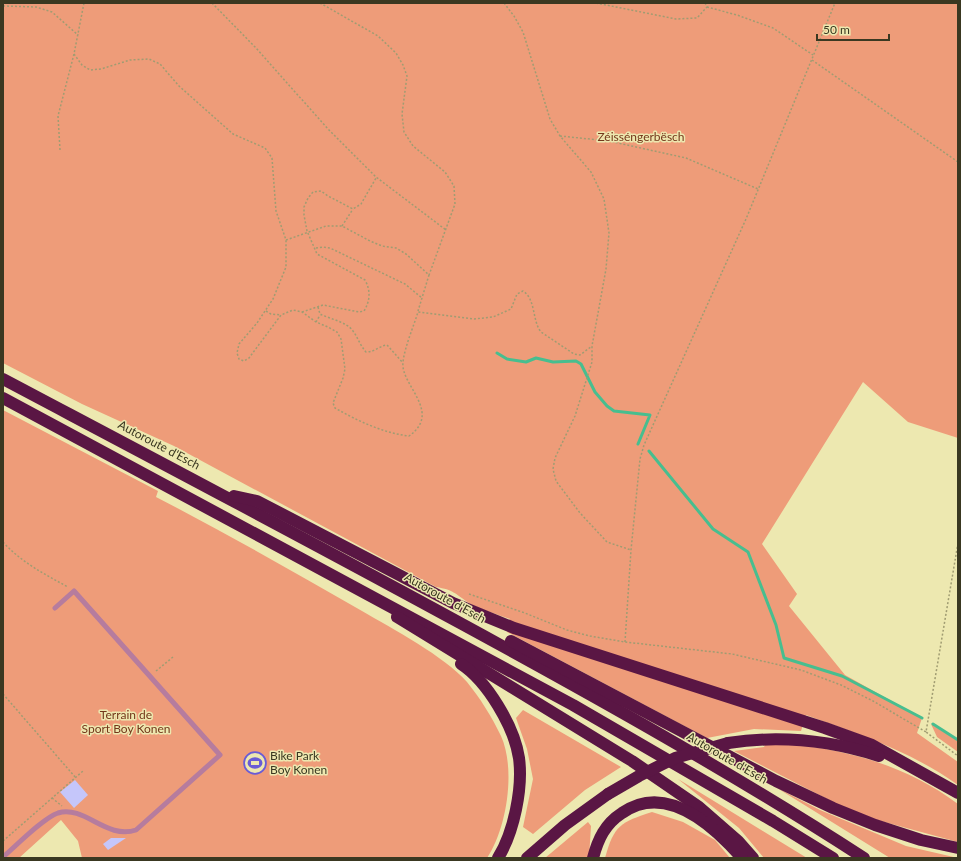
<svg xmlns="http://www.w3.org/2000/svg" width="961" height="861" font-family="Lato,sans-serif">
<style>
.green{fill:#ee9c79}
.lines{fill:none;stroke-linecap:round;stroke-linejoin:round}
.stream{stroke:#47be8f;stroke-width:3}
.building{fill:#c5c6fa}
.path{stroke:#a09c72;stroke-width:1.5;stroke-dasharray:2 2;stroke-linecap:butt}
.lane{stroke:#b67c9e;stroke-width:5}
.highway{stroke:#5a1644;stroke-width:12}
.highway-bridge{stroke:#5a1644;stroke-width:12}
.labels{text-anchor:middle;stroke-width:3;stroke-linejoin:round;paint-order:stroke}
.park-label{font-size:12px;fill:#73361a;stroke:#ede8b0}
.street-label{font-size:12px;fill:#3a3821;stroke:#ede8b0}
.poi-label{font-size:12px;fill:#3a3821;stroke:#ede8b0;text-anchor:start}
</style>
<rect width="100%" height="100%" fill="#ede8b0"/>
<g class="green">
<path d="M3 3H958V438L908 422 863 382 762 544 797 594 789 606 845 675 922 718 917 733 958 762V785C912 752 859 734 806 715L801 731 754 729 707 738 507 632 510 619C497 614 481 610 469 603 454 593 454 590 436 587L174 446 82 404 3 363Z"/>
<path d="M3 410 158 491 156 497C226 533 294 572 362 611 393 629 444 656 467 682 480 698 492 717 501 736 516 769 507 828 487 858H82L78 841 61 820 19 858H3Z"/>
<polygon points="523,710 621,767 585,790 533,834 523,827 533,779 527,749 516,718"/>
<polygon points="931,724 958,741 958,752 937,737"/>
<path d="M792 744C852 751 909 767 958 804V842L877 820 835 803 734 751 764 747 765 745Z"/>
<polygon points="678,779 807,858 764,858 739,828"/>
<polygon points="777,788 820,810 906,846 958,858 890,858"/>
<path d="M652 812 683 822 715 840 730 858H605C614 825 621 822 652 812Z"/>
<polygon points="588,822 591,826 589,858 545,858"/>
</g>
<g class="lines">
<g class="stream">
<polyline points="497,353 507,359 526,362 536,358 553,362 576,361 581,364 595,392 607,406 614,411 650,415 638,444"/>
<polyline points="649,451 713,529 748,552 776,625 784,658 842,676 922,718"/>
<polyline points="933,724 958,740"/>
</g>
</g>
<g class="building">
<polygon points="75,780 88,795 74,808 60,792"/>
<polygon points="111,838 126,838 108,850 103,844"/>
</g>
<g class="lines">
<g class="path">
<polyline points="212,3 256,48 328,129 376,177 446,230"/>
<polyline points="320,3 378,36 396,53 403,65 407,76 402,114 404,132 413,146 445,172 454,186 455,204 429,275"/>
<polyline points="504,3 514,16 523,32 550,119 560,136 591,172 604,199 609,233 606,269 592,346 592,362 575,416 555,458 553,469 556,481 580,513 607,542 631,550"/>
<polyline points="596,3 676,19 697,18 707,7 705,3"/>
<polyline points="3,6 36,7 52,12 78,35"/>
<polyline points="707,7 737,15 773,28 813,55"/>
<path d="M74 54 82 65 90 70 101 69 130 60 149 59 160 64 179 86 233 134 265 148 272 158 276 211 286 240V267L273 299 257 323 239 344 237 353 239 359 244 361 249 358 281 315 293 310 302 312 316 322 328 327 337 332 341 339 345 369 343 378 333 403 335 408C358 421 383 433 409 436 443 412 400 385 403 362 405 346 413 328 418 312L474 319 493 317 511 309 517 294 523 291C536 299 532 321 541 332L574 354 580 355 592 346"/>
<polyline points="812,60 958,162"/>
<polyline points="560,136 609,141 686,158 758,189"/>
<polyline points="60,150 58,116 74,54 84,3"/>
<polyline points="342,226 353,209"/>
<polyline points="286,240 326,226 342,226 370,241 382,246 396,248 406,254 429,275 418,311"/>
<polyline points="316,248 323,247 330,248 405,284 422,298"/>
<path d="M318 307 320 314C330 319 347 322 353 331 358 338 360 345 366 352 375 352 379 346 387 345L403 363"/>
<polyline points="266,311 271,314 281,315"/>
<path d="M302 312 323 305 359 312 364 311C370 301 371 291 365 280L317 254 307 231 304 215V207L308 198 313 192 321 191 328 196 353 209 361 204 376 178"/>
<polyline points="316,322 320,315"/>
<path d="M3 542C21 562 44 574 68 587"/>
<polyline points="958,543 926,732 958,756"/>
<polyline points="469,594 525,613 567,630 590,636 625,642 732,654 801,670 841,685 873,701 926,732"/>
<polyline points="625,642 631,550 640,459 644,445 746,219 835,3"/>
<polyline points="156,671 173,657"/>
<polyline points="3,694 76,778"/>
<polyline points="52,798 62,806"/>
<polyline points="3,841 83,771"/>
</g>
<path class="lane" d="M3 857C16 846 43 818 58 813 85 805 106 840 136 830L220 755 74 591 55 608"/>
<g class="highway">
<path d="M3 379C156 460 310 541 462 624 598 698 734 774 864 858"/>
<polyline points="3,398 573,705 773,821 833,858"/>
<polyline points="234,496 257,501 453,603 514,628 825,728 872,745 958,793"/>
<polyline points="397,617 632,761 699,807 738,841 753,858"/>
<polyline points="511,641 776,781 833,808 875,825 921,840 958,848"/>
<path d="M461 664C487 681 514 726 519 758 523 788 514 832 498 858"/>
<path d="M728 743C780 735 829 740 879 756"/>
<polyline points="527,858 565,825 608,794"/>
<path d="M593 858C598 839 605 824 622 813 666 782 714 826 742 858"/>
</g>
<polyline class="highway-bridge" points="608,794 639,776 675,758 728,743"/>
</g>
<defs>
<g id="stadium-ring" transform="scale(1.15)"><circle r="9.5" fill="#ede8b0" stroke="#695cd6" stroke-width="1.5"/><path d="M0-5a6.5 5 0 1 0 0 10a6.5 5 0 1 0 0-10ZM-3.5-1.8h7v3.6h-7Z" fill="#695cd6"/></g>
</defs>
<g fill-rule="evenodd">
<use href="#stadium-ring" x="255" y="763"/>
</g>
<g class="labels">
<g class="park-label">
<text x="641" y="141">Zéisséngerbësch</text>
<text x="126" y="719">Terrain de<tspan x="126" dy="14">Sport Boy Konen</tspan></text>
</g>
<g class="street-label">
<text transform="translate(159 445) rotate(28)" y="4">Autoroute d'Esch</text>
<text transform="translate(445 598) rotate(29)" y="4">Autoroute d'Esch</text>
<text transform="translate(727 758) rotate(30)" y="4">Autoroute d'Esch</text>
</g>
<g class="poi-label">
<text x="270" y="760">Bike Park<tspan x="270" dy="14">Boy Konen</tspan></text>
</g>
</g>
<rect width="961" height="861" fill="none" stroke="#3a3821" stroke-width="8"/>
<path d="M817 34v6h72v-6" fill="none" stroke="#3a3821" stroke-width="2"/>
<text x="823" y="34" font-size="12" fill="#3a3821" stroke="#ede8b0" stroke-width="3" paint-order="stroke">50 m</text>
</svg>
